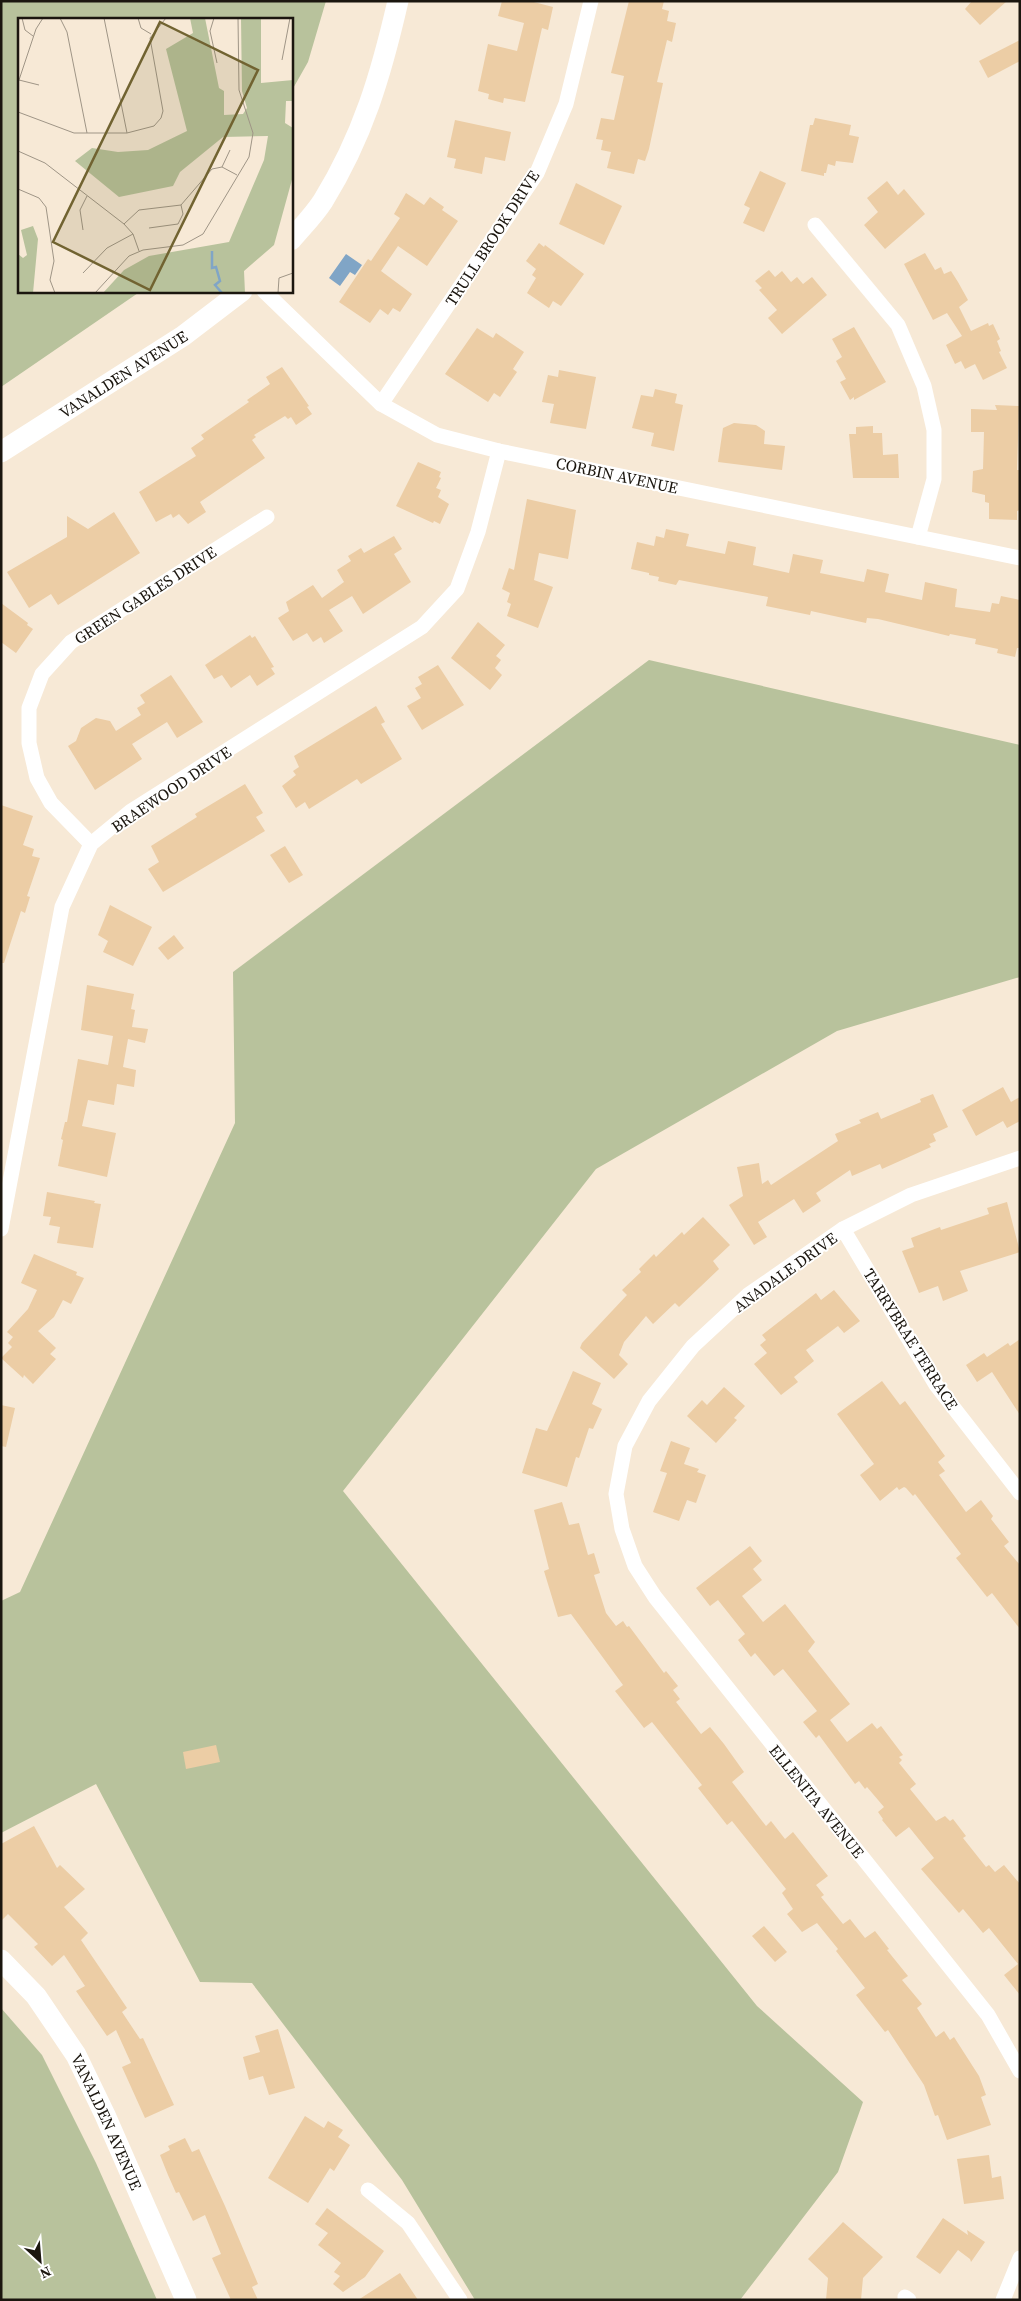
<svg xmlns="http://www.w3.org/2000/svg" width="1021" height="2301" font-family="'Source Serif 4',serif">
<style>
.green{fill:#b8c29c}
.water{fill:#80a5c6}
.building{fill:#eccda5}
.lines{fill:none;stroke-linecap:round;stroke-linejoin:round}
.minor{stroke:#fff;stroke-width:15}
.secondary{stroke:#fff;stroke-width:21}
.labels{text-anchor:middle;stroke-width:4;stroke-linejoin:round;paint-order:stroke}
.street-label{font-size:16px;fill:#1b160f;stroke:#fff}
.inset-river{fill:none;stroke:#80a5c6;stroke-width:2.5}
.inset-road{fill:none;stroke:#9f9586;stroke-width:1}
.view{fill:#716331;fill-opacity:0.15;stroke:#716331;stroke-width:2.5}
.inset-edge{fill:none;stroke:#1b160f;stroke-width:2.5}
</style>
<rect width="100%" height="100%" fill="#f7e9d6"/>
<g class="green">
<polygon points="1,1 326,1 308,62 291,92 291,19 19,19 19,291 141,291 1,387"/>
<polygon points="649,660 1020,745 1020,977 837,1031 596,1169 343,1491 757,2006 863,2102 838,2172 740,2300 475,2300 402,2180 252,1983 200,1982 96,1784 1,1833 1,1601 20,1592 235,1123 233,972"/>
<polygon points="1,2008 42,2055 96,2163 157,2300 1,2300"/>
</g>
<polygon class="water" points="346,254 362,265 355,275 350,272 340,286 329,278"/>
<g class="building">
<polygon points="502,1 530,1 553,7 548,30 542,28 525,102 504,98 503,103 488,99 489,94 478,91 488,44 517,51 524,23 498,16"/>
<polygon points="629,1 664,1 662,9 669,11 667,21 676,23 672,42 667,40 657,82 663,83 649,149 645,161 638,159 634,174 607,168 611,152 601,150 603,140 596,139 601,118 614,120 624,76 611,73"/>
<polygon points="972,1 1007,1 980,25 965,9"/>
<polygon points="1020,40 1020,61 988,78 979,61"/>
<polygon points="815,118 851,125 849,135 859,137 853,163 836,161 835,166 828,164 826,173 824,173 824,176 801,171 810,125 813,125"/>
<polygon points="455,120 511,132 505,161 485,157 482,174 454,168 456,159 447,157"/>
<polygon points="760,171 786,183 764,232 743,223 750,208 744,205"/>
<polygon points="887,181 898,195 904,189 925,214 885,249 864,225 878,212 867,198"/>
<polygon points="576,183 622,206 604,245 559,224"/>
<polygon points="406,193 424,205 430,197 444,207 442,210 458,221 427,266 398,246 381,271 412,294 400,312 393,308 388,315 380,309 370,323 339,302 368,259 371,261 400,218 394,214"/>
<polygon points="539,243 544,247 545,245 584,274 561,306 553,301 549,308 527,293 536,278 532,275 536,269 526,261"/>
<polygon points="925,253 935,270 941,267 944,274 951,271 958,282 968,300 959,307 971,331 988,323 989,326 993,324 1000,339 997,341 1001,351 999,352 1007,368 983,380 975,364 965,369 961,361 955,364 946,345 962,336 947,313 933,320 904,264"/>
<polygon points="769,270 775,277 782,271 791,282 797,277 803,284 812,277 827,295 782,334 768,318 777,310 759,290 762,288 755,281"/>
<polygon points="854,327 886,382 854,400 854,397 850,400 840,382 846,379 836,361 842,357 832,339"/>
<polygon points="477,328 493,338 496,333 524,352 513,369 517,372 500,397 494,393 488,402 445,374"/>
<polygon points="282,367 309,406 307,407 312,414 296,425 291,417 288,419 285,416 254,435 256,437 252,440 265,458 200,502 206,512 188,524 179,514 173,518 171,514 156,522 139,492 196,456 191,448 204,439 201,435 249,402 247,400 270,384 266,377"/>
<polygon points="559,370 596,377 586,429 550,423 554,404 542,402 548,375 558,377"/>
<polygon points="655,389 677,394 675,403 683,405 674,451 651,446 654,433 632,428 641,395 653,397"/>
<polygon points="995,405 1019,406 1017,470 1020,470 1020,510 1017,511 1017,520 989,519 989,503 985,502 985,495 972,492 973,471 983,469 984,432 971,432 971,409 997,410"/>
<polygon points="734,423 756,425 765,431 764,444 785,446 782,470 718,462 723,428"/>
<polygon points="873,426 873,433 882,433 883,455 898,454 899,478 853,478 849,434 856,434 856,427"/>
<polygon points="418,462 441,472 439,477 441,478 436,488 441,490 438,497 449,504 440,524 434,521 433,523 396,506"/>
<polygon points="527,499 576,510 568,559 539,553 534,580 553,587 538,628 507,616 511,604 507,602 510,593 502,589 509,568 514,570"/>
<polygon points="114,512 140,553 58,605 51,594 29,608 7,572 67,537 67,516 88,529"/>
<polygon points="666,529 689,534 686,546 725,554 728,541 756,547 753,565 789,573 793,554 823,560 820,573 864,582 867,569 889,574 885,592 922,600 925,582 957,589 955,607 990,612 992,603 999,604 1001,596 1020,600 1020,648 1017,648 1015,657 997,653 998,649 975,644 976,639 950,634 949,636 878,619 867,618 866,623 811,611 810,615 766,606 768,597 679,580 676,585 658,581 659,577 649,575 649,573 631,569 637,542 654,546 656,536 664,538"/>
<polygon points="394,536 402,549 394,554 411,582 363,614 352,596 329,610 343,631 324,643 321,637 313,642 307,633 293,641 278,618 289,611 286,602 313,585 322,598 344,582 337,570 351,561 348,556 361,548 364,553"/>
<polygon points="1,603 28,623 27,625 33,629 16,653 1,642"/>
<polygon points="478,622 505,645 496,656 501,660 495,668 502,675 490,690 451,658"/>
<polygon points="250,635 252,638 255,636 274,667 271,668 275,674 257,686 250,675 231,688 222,675 214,679 205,665"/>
<polygon points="438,665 464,705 422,730 407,706 421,698 415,688 422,684 418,677"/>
<polygon points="171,675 203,722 177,738 167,722 132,744 142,759 95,790 68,746 76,741 81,728 96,718 110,721 116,731 141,715 137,708 145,703 140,695"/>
<polygon points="376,706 385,722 381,724 402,759 361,784 357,779 309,809 305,802 296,808 282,786 296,775 293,771 299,767 294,756"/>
<polygon points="245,784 263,813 256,817 265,831 163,892 148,869 159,862 151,846 197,817 195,814"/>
<polygon points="1,805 33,816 23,845 34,849 32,856 40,858 27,896 30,897 25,913 21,911 4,963 1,963"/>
<polygon points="285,846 303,875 289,883 270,855"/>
<polygon points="110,905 152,927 133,966 103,952 108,941 98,935"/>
<polygon points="174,935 184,948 168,960 158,948"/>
<polygon points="87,985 134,994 131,1009 135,1010 132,1027 148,1029 145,1043 128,1039 123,1067 136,1070 134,1087 117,1084 114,1105 88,1100 82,1126 116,1133 107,1177 58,1166 63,1140 61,1139 65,1122 67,1122 78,1059 108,1065 113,1036 81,1030"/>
<polygon points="1003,1087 1011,1102 1020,1097 1020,1121 1007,1128 1003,1121 976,1136 962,1110"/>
<polygon points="933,1094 948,1127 933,1134 936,1141 929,1144 931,1147 882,1169 880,1164 852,1176 850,1170 816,1193 821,1201 803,1213 794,1199 758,1222 767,1237 754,1245 729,1205 743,1196 737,1167 759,1163 762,1184 768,1180 771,1185 838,1141 835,1134 861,1123 859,1120 878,1112 881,1119 921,1102 920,1099"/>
<polygon points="47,1192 95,1201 94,1203 101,1204 93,1248 57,1243 60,1227 49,1225 51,1217 43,1216"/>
<polygon points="1007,1202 1020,1252 960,1271 968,1291 943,1301 938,1286 919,1293 902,1251 914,1247 911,1238 940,1227 941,1230 989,1214 987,1208"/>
<polygon points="703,1217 730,1245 713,1261 719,1269 679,1307 675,1303 653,1324 646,1316 624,1342 619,1355 628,1364 614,1379 580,1348 582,1343 627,1295 622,1290 641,1272 639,1269 654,1254 656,1257 682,1232 684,1235"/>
<polygon points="34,1254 77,1272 76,1275 84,1278 71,1304 63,1300 54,1317 38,1331 56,1348 50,1354 56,1359 33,1384 24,1375 23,1378 1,1358 12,1347 8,1343 13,1337 7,1332 28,1309 37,1290 21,1283"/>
<polygon points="834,1290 860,1321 844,1333 838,1326 806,1350 814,1361 794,1377 798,1382 781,1395 754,1364 767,1353 760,1345 766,1340 762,1335 816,1293 821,1300"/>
<polygon points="1020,1339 1020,1415 992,1372 977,1382 966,1365 984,1353 987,1357 1008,1343 1010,1346"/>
<polygon points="573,1371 601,1383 592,1404 602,1409 593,1429 589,1428 579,1458 576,1457 567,1487 522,1473 536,1428 547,1431"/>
<polygon points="882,1381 900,1405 905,1401 945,1456 938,1462 945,1471 939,1475 966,1512 981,1500 993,1516 991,1519 1009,1542 1004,1546 1020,1565 1020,1629 992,1593 987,1597 956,1558 961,1554 915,1494 913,1496 906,1488 904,1487 899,1490 897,1487 880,1501 860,1475 874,1464 837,1414"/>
<polygon points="724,1387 745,1406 734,1418 737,1420 716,1443 687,1416 702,1400 707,1405"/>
<polygon points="1,1405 15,1408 6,1447 1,1446"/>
<polygon points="671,1441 690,1448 684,1464 699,1469 697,1472 706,1475 696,1503 687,1500 679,1521 653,1512 667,1473 660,1471"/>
<polygon points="562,1502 569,1525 579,1523 588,1555 594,1553 600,1573 594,1575 606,1613 616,1626 623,1621 627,1627 629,1626 664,1673 666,1671 678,1686 673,1690 680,1699 676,1702 701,1734 710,1727 724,1744 744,1772 732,1782 766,1826 771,1821 785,1839 793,1832 828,1876 816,1885 824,1895 821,1897 843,1924 850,1919 865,1938 875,1931 889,1949 887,1950 908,1976 902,1980 922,2004 917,2008 936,2037 944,2031 950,2040 954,2037 979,2076 986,2095 981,2097 991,2125 947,2140 938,2115 935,2116 924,2085 888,2030 885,2032 856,1995 865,1988 836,1951 838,1949 817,1923 802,1932 787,1914 793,1909 782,1893 786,1889 732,1821 727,1825 698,1788 702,1785 652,1722 644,1728 615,1691 623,1685 571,1614 558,1617 544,1571 549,1569 534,1510"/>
<polygon points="750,1546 762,1561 753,1569 762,1580 742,1596 763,1622 785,1604 815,1642 808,1651 850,1704 830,1720 847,1742 872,1723 877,1729 881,1726 903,1755 899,1757 902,1760 899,1763 916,1784 910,1789 936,1821 945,1816 950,1821 953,1819 966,1836 963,1838 986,1867 989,1865 995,1872 1004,1865 1020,1884 1020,1995 1004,1975 1018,1964 989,1928 983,1933 963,1909 959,1913 921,1869 934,1858 909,1827 896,1837 882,1820 883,1819 878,1812 884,1807 867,1787 865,1789 859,1781 855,1784 819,1735 816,1738 803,1722 817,1711 783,1669 774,1676 755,1653 751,1657 738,1640 745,1634 718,1600 710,1606 696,1588"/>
<polygon points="216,1745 220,1762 186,1769 183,1752"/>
<polygon points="34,1826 57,1868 60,1865 85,1889 64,1907 88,1933 81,1940 127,2008 122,2012 140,2039 143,2038 174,2105 145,2118 122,2067 131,2063 116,2030 107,2036 76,1991 85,1986 64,1955 52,1966 34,1947 38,1944 8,1914 1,1921 1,1844"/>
<polygon points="764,1926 787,1952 775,1962 752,1936"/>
<polygon points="278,2029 295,2088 269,2095 263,2076 249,2080 243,2057 260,2052 255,2036"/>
<polygon points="305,2116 324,2128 328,2121 343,2130 338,2137 350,2145 334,2171 330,2168 308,2203 268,2178"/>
<polygon points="185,2138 192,2152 199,2149 225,2206 258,2284 252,2287 258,2300 231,2300 212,2258 221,2254 205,2215 193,2221 179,2192 176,2193 168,2175 160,2155 170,2150 168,2146"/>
<polygon points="989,2155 992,2178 1001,2176 1004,2199 964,2204 957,2159"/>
<polygon points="327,2208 384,2251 365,2277 343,2292 333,2284 340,2276 334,2272 341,2263 318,2245 328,2233 315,2224"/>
<polygon points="943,2218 968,2235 967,2230 985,2242 971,2262 970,2259 958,2250 940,2274 916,2257"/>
<polygon points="843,2222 883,2257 863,2278 861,2300 826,2300 828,2278 808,2259"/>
<polygon points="400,2273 418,2300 358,2300"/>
</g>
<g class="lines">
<g class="minor">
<polyline points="815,225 898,325 924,386 934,430 934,479 918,537"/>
<polyline points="264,291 381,404 437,435 499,451 1020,558"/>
<polyline points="381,404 537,173 566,104 591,1"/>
<polyline points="91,844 51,803 37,778 29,743 29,708 42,674 71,642 267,517"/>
<polyline points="1020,1158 911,1195 843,1229 748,1295 693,1346 649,1401 625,1446 616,1494 622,1529 635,1566 655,1597 988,2015 1020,2071"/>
<polyline points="1,1229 62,907 91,844 131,811 422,627 457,589 478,532 499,451"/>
<polyline points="843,1229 936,1385 1020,1493"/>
<polyline points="368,2190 408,2223 460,2300"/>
<polyline points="905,2297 909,2300"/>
<polyline points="1003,2300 1020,2258"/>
</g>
<g class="secondary">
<path d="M291 240C302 227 314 215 323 201 363 136 381 75 398 1"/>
<path id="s1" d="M1 452 183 336 242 291"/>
<path id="s2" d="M1 1960 36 1996 76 2055 105 2115 186 2300"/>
</g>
</g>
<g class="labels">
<g class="street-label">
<text transform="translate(492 238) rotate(-57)" y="6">TRULL BROOK DRIVE</text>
<text dy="6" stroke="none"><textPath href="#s1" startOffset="145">VANALDEN AVENUE</textPath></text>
<text transform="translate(617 475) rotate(12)" y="6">CORBIN AVENUE</text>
<text transform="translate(145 595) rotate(-33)" y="6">GREEN GABLES DRIVE</text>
<text transform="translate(171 789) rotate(-34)" y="6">BRAEWOOD DRIVE</text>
<text transform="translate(785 1272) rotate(-36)" y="6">ANADALE DRIVE</text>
<text transform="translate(911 1339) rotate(58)" y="6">TARRYBRAE TERRACE</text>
<text transform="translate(817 1801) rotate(51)" y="6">ELLENITA AVENUE</text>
<text dy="6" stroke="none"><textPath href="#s2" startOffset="195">VANALDEN AVENUE</textPath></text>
</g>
</g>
<g transform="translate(18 18)">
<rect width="275" height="275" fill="#f7e9d6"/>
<path d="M172 0H187L201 70 206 73V97L225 96 229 90 224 73 223 0H243V65L275 62V83H268L267 105 275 110V158L256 227 226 253 227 275H85L106 252 131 238 211 224 246 142 250 118 205 119 162 154 155 168 101 179 57 143 74 130 100 134 130 132 169 113 148 31 175 15ZM15 208 20 221 15 275H0V236L5 240 9 237 3 212Z" fill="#b8c29c"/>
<path class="inset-river" d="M194 233V250L198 249 202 263 197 267 204 275"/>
<path class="inset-road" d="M4 0 7 12 15 18M42 0 49 14 69 115M86 0 109 115M120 0 123 10 133 16M196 0 192 13 199 45M264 42 272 0M1 62 21 67M0 65 18 11 25 0M0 94 56 115H109L136 108 143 100 145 93 132 20 148 0M0 133 27 145 106 206 115 216 121 233M204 149 212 132M0 171 21 180 28 189 36 243 32 262 37 275M106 206 121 192 163 187 194 151 204 149 219 157M131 210 160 206 165 196 163 187M65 212 62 192 69 178M65 255 89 230 115 216M77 275 111 238 125 232 165 227 185 216 231 139 235 115 221 72 220 0M260 275 261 260 275 255"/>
<path class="view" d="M142 4 240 52 132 272 35 224Z"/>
<rect width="275" height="275" class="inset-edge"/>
</g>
<rect width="1021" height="2301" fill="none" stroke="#1b160f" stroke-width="5"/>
<g transform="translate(40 2261) rotate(154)" stroke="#ffffff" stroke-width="4" paint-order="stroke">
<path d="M0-4L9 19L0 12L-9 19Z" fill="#1b160f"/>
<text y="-8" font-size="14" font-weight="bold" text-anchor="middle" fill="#1b160f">N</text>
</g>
</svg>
